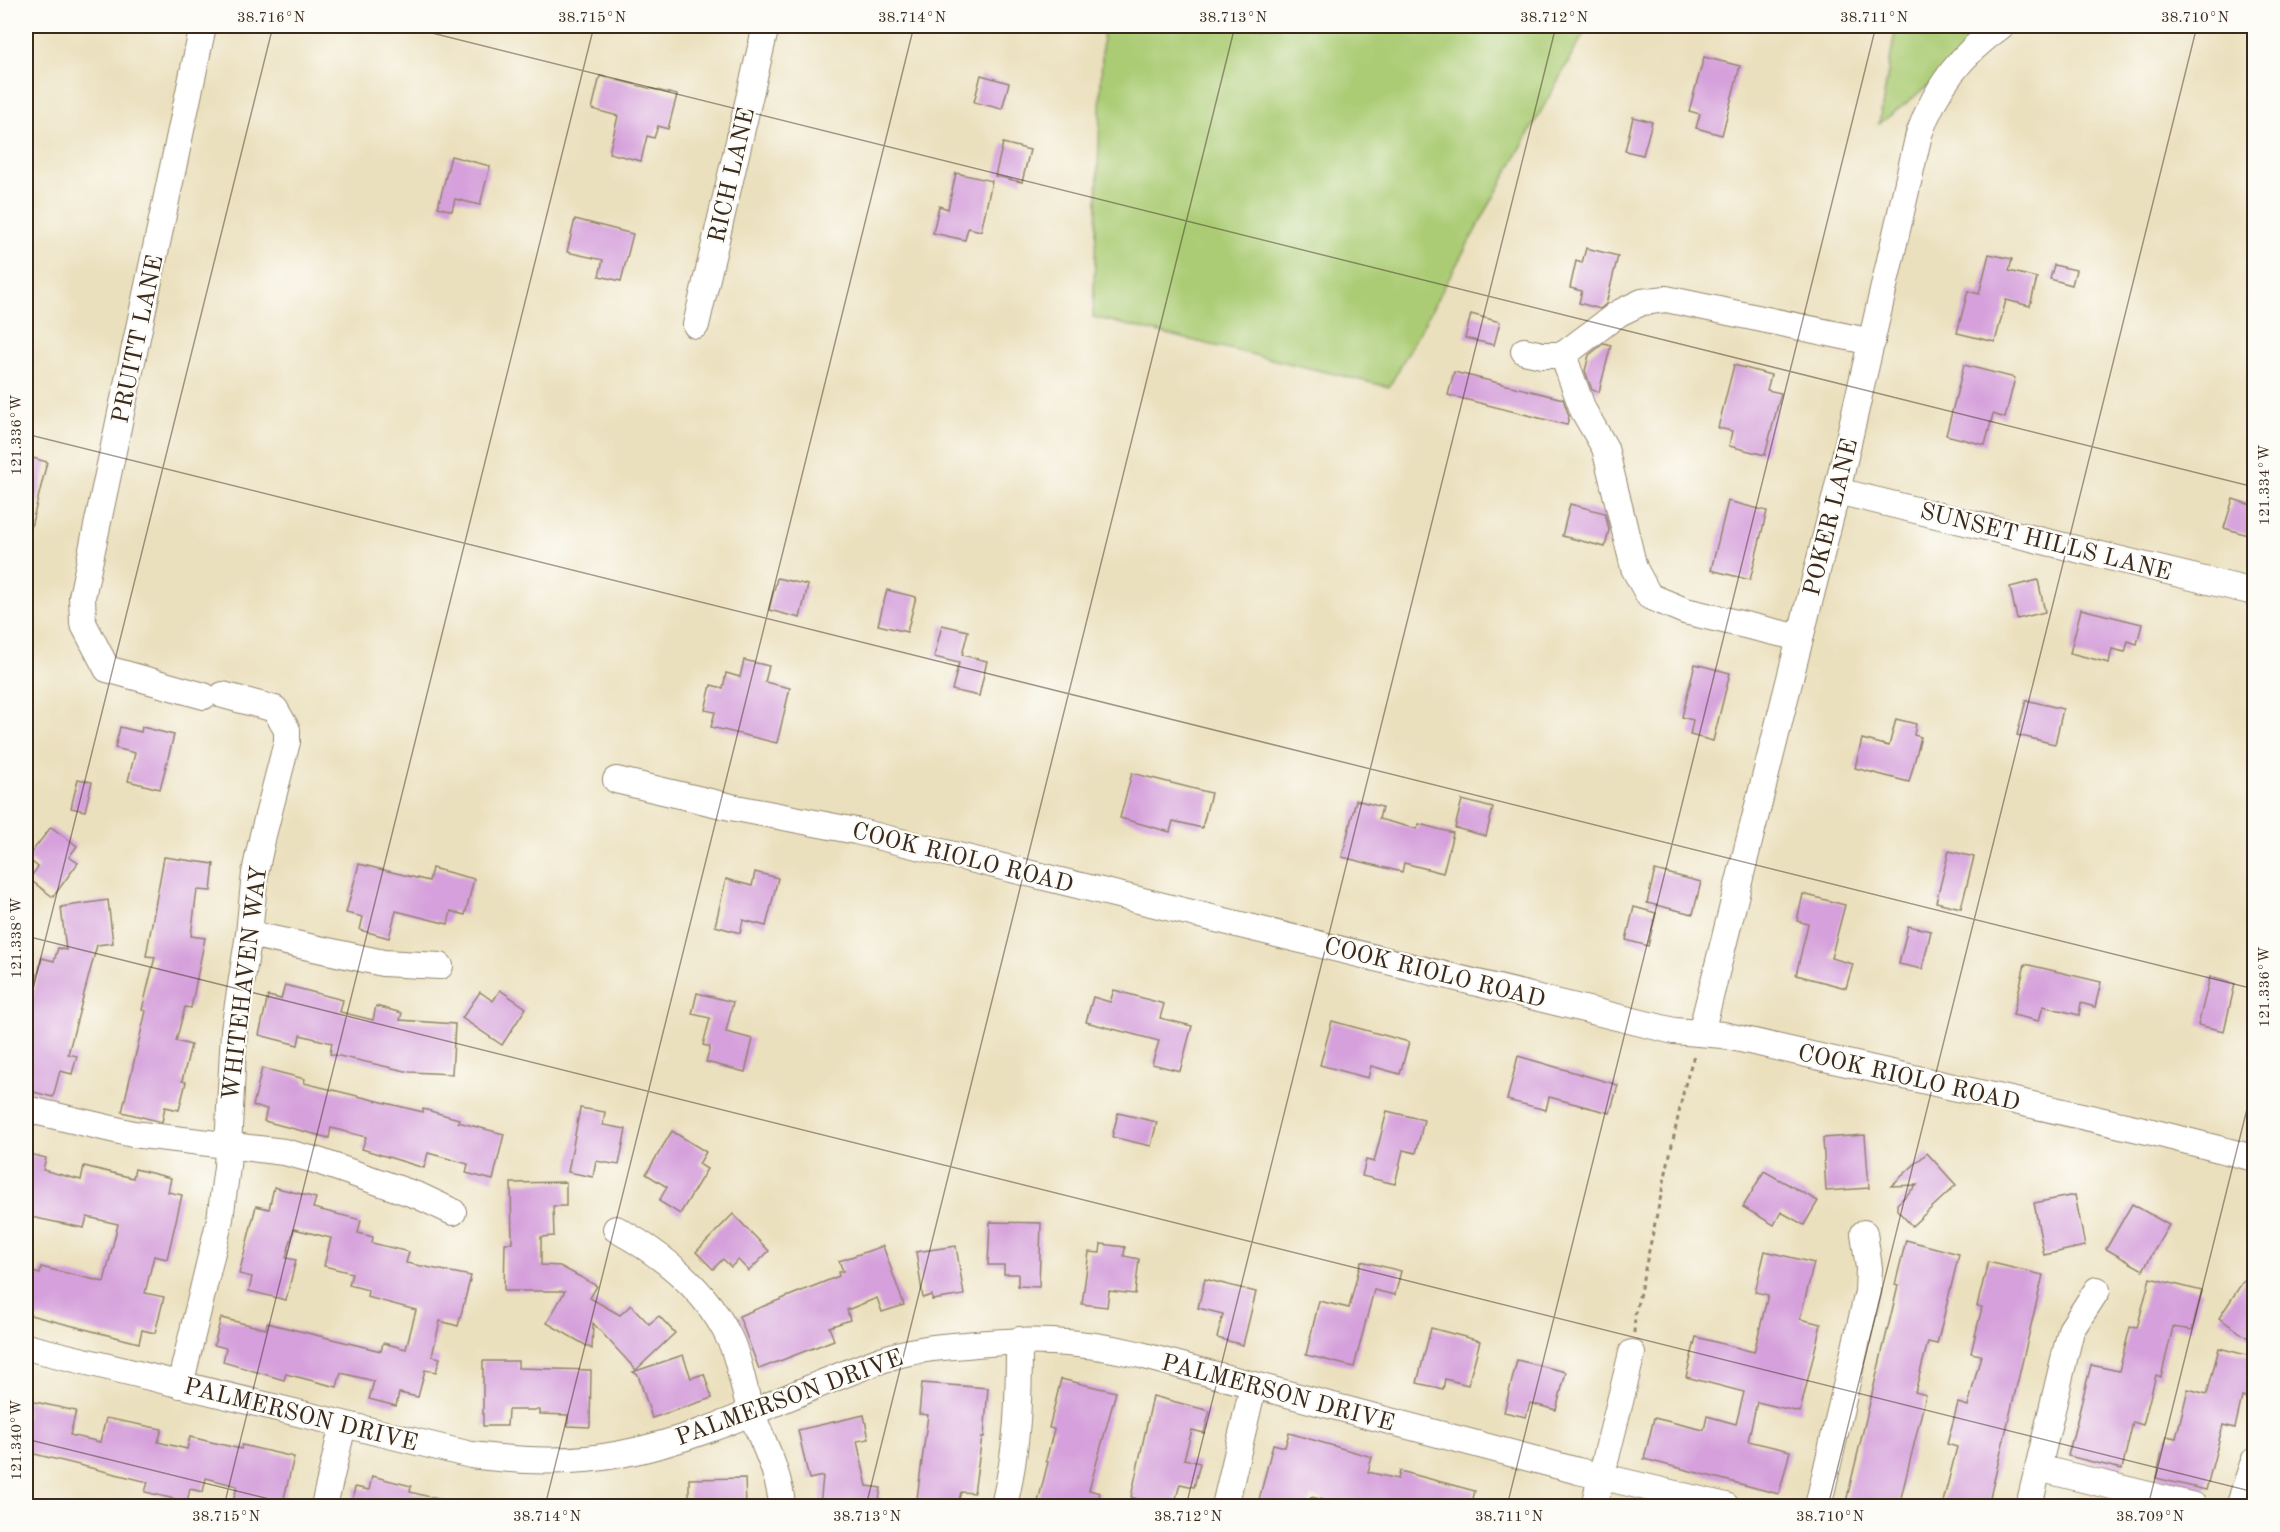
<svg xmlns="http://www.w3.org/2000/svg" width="2280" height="1532" font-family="'Old Standard TT',serif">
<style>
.green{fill:#abcc74;stroke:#737b49;stroke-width:1.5}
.building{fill:#d5a0db}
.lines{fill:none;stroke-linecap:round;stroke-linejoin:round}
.minor-casing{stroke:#93856e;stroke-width:28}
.path{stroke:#93856e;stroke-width:3;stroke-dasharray:4.5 4.5;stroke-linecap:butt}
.minor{stroke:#fff;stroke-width:26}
.ticks{fill:none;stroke:#3b2a1e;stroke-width:1.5;stroke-opacity:0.45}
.labels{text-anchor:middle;stroke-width:4.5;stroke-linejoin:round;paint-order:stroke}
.street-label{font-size:24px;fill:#3b2a1e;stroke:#fdfcf7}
.neatline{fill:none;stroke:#3b2a1e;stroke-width:2}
.ticks-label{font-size:15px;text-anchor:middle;fill:#3b2a1e}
</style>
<rect width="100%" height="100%" fill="#fdfcf7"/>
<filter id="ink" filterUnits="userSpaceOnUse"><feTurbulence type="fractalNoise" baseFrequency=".0167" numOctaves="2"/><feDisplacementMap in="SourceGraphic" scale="12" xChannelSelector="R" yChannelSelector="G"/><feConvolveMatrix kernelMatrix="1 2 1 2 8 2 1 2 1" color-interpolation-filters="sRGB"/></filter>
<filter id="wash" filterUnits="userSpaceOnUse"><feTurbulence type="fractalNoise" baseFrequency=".008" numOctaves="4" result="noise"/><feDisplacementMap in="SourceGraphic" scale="24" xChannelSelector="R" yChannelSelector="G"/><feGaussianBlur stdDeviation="1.35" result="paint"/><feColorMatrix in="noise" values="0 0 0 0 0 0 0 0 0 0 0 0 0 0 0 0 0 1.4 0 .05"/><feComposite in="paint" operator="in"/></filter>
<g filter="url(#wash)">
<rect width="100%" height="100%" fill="#ebe0be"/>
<g class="green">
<polygon points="1103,26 1588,26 1389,387 1093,317"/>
<polygon points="1893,26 2006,26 1879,124 1896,26"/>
</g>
<g id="blocks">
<g class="building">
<polygon points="1704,57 1740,66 1722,135 1696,128 1700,114 1689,111"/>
<polygon points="981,75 1009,83 1002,109 974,102"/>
<polygon points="600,76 677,95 668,129 658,126 654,138 647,136 641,161 609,153 618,116 592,109"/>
<polygon points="1633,117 1652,122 1643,155 1625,151"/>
<polygon points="1003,143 1030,150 1022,182 995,176"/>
<polygon points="451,156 490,166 480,205 455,199 452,211 438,207"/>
<polygon points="956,173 992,181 981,231 968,228 965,240 933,233 939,206 948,209"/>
<polygon points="575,219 633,234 621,281 599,276 603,260 567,252"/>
<polygon points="1586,248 1618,256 1606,304 1600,309 1579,303 1582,291 1570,288 1576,261 1582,263"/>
<polygon points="1989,254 2012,259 2009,271 2037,278 2030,306 2006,300 1995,342 1957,333 1968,291 1979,294"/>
<polygon points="2054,265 2076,270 2072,285 2050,279"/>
<polygon points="1471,314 1500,322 1494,345 1465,338"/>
<polygon points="1604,343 1611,345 1599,392 1592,390 1585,371 1589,355"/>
<polygon points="1734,365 1771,375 1767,390 1781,393 1765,455 1729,446 1732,431 1718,428"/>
<polygon points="1964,365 2015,378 2005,418 1993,414 1985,445 1946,435"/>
<polygon points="1454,372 1563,399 1569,416 1567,425 1448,395"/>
<polygon points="26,456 47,462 31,527 26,527"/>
<polygon points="2233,499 2254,506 2254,537 2224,528"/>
<polygon points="1728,501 1767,511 1750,580 1711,570"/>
<polygon points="1570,504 1605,513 1609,530 1605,547 1562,536"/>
<polygon points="777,578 808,585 800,618 769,610"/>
<polygon points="2038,580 2045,612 2017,619 2010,587"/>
<polygon points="887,590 916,597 907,632 878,625"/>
<polygon points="2081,609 2142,624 2137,644 2128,641 2125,652 2112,649 2109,663 2070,653"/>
<polygon points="942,625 968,631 962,655 987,661 979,696 952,690 959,663 934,657"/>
<polygon points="744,660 769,666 765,682 790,688 777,743 711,727 715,712 705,710 711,685 723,688 726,673 740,677"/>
<polygon points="1695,664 1730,673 1713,741 1690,735 1693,720 1682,717"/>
<polygon points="2026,700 2063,709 2055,744 2017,735"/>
<polygon points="1896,719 1916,724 1914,735 1921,737 1909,782 1855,768 1862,739 1889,746"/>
<polygon points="120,727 141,732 142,727 174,735 160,789 128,781 135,753 115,748"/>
<polygon points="1132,773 1211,793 1202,828 1173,821 1170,832 1120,818"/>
<polygon points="78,779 92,782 85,811 71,808"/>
<polygon points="1356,800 1382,807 1379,819 1417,829 1419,824 1453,833 1443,873 1404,863 1402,872 1342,857"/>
<polygon points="1462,800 1493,808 1486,836 1455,828"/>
<polygon points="51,827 77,846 69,857 78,863 53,897 29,879 38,867 27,858"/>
<polygon points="1949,851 1974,857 1961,908 1936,902"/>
<polygon points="164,857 214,864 211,891 197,890 191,936 205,938 191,1008 185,1007 176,1041 191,1045 182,1081 186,1082 179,1110 165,1107 162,1122 122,1112 146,1011 142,1010 155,957 146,956"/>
<polygon points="359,864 429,881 432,868 474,879 465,915 451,911 448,924 396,911 389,938 360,930 363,917 346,913"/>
<polygon points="1655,870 1701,882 1693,914 1647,903"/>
<polygon points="755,872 778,878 766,926 743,920 740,933 715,926 726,879 752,886"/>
<polygon points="1803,894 1845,905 1831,958 1853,964 1846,988 1796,975 1808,924 1797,921"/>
<polygon points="108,900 113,943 97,945 68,1054 77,1056 72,1074 60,1071 53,1097 26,1090 26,1009 29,1010 42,958 54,961 58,948 66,950 61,907"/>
<polygon points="1634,907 1656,913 1648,946 1626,940"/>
<polygon points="1908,926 1931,931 1922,969 1899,964"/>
<polygon points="2025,964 2101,982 2095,1007 2081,1003 2079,1015 2043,1006 2039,1021 2013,1015"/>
<polygon points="2210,977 2235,984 2224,1031 2198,1025"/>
<polygon points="285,985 343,1000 340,1012 373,1020 376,1006 402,1013 400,1020 455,1024 452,1074 410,1072 330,1054 332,1043 300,1035 298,1045 259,1035 268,996 281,999"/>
<polygon points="500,990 526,1008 502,1045 462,1018 480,992 493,1001"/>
<polygon points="1114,990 1164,1004 1160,1018 1192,1026 1180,1071 1152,1064 1159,1041 1086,1022 1093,997 1110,1002"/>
<polygon points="697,993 733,1002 726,1032 753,1039 745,1072 706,1062 710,1047 703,1045 710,1018 692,1014"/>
<polygon points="1332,1021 1409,1042 1400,1074 1371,1066 1368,1078 1320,1065"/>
<polygon points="1518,1056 1618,1085 1610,1113 1549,1097 1546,1110 1507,1100"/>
<polygon points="262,1068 305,1079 304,1083 423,1112 423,1109 459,1119 458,1122 504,1134 493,1180 466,1173 468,1164 428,1153 424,1168 362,1149 366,1137 331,1128 329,1138 264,1121 267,1109 253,1106"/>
<polygon points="580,1108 605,1112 603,1125 626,1129 619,1165 596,1161 593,1177 568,1172"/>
<polygon points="1387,1111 1424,1120 1416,1153 1403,1150 1395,1184 1362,1176 1366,1160 1374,1162"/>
<polygon points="1118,1113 1157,1122 1151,1146 1112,1137"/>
<polygon points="672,1131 706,1152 699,1164 707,1169 680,1214 659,1201 667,1187 646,1174"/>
<polygon points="1865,1135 1869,1188 1826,1191 1823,1138"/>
<polygon points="26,1153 46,1158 43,1170 81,1180 84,1166 133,1178 135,1169 171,1178 168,1192 182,1195 167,1259 154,1256 145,1293 164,1297 155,1333 142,1330 139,1343 26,1314 26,1270 40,1274 41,1267 104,1282 118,1224 87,1217 84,1228 26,1216"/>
<polygon points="1927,1153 1956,1185 1912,1226 1897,1210 1897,1204 1917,1185 1891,1186"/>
<polygon points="1764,1171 1818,1201 1804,1225 1781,1212 1774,1225 1743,1207"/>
<polygon points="566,1182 566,1206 553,1206 554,1236 541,1237 541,1265 560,1266 597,1286 590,1298 620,1315 631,1305 649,1324 659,1316 675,1333 636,1370 593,1323 592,1349 547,1323 565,1291 504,1291 505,1243 512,1243 511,1183"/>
<polygon points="274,1187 316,1198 313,1208 361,1220 358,1233 373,1237 372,1243 409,1252 406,1263 471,1276 458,1326 440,1321 432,1356 440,1358 436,1372 425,1370 418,1397 399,1393 396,1406 369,1399 374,1381 341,1373 337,1387 286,1374 284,1380 223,1362 226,1348 214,1345 221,1318 266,1329 267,1323 381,1351 383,1343 406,1349 416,1310 367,1297 368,1290 349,1285 352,1273 324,1266 331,1238 294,1229 286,1258 296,1260 286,1300 249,1291 252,1277 239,1274 256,1206 269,1209"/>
<polygon points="2075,1195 2085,1246 2044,1255 2034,1203"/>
<polygon points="2132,1204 2169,1225 2143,1270 2106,1249"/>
<polygon points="733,1214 769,1251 749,1271 738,1260 731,1267 723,1259 713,1269 696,1252"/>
<polygon points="990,1222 1041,1223 1039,1287 1018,1286 1018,1274 1004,1274 1004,1265 988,1265"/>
<polygon points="1906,1240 1959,1254 1937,1344 1928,1342 1915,1392 1926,1395 1899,1506 1845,1506 1898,1286 1895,1285"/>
<polygon points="1101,1244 1125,1247 1124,1256 1139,1259 1135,1294 1109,1291 1107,1307 1082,1304 1089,1252 1100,1253"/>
<polygon points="883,1246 904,1305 882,1312 877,1298 847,1310 850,1320 829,1327 834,1340 759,1369 739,1316 839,1276 838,1272 843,1271 839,1261"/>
<polygon points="956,1246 964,1295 932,1300 932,1295 923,1298 916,1252"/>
<polygon points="1765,1251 1814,1263 1800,1319 1821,1324 1800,1412 1757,1402 1748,1441 1790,1451 1779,1494 1644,1459 1654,1418 1704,1430 1707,1416 1736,1424 1744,1392 1686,1377 1696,1337 1754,1352 1768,1295 1755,1292"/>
<polygon points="1361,1261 1401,1271 1395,1295 1374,1290 1354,1367 1306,1355 1319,1301 1349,1308"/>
<polygon points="1988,1262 2043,1275 1988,1506 1942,1506 1957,1447 1947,1444 1958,1403 1968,1406 1981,1355 1971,1353 1982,1307 1977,1306"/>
<polygon points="2150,1278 2202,1291 2192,1330 2173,1327 2161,1377 2156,1375 2143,1425 2133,1422 2122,1469 2068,1456 2091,1365 2119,1371 2130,1327 2137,1328"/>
<polygon points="1205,1279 1256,1292 1243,1345 1217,1338 1223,1314 1198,1308"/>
<polygon points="2244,1280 2254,1286 2254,1342 2219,1318"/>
<polygon points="1431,1328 1480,1341 1468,1385 1445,1379 1443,1389 1417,1383"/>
<polygon points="2219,1348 2254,1357 2254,1380 2250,1399 2242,1397 2235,1428 2223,1425 2206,1490 2156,1478 2166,1436 2176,1438 2188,1389 2207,1394"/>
<polygon points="683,1355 691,1378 704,1374 712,1398 652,1418 638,1375 633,1372"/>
<polygon points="1517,1360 1566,1372 1556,1410 1530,1403 1526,1417 1504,1412"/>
<polygon points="483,1361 518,1361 518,1368 591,1370 590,1427 568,1426 568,1415 540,1414 540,1410 508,1410 507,1426 483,1426"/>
<polygon points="1061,1379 1116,1392 1089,1490 1100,1493 1096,1506 1037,1506 1048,1462 1046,1461 1054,1429 1049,1428"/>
<polygon points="922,1383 988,1388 984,1437 982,1437 974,1493 961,1492 957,1506 916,1506 928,1415 919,1414"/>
<polygon points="1153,1396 1210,1411 1204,1433 1192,1430 1184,1459 1200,1463 1194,1487 1180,1484 1174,1506 1136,1506 1137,1499 1131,1497"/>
<polygon points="26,1400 76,1411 70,1435 100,1442 106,1418 162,1429 158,1442 187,1449 190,1437 241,1449 242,1445 294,1457 282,1506 232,1506 237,1486 206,1478 203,1492 190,1489 187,1502 145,1492 148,1482 26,1452"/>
<polygon points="864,1415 869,1439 857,1441 867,1486 881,1488 878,1506 820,1506 823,1476 809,1479 798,1430"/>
<polygon points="1289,1433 1372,1457 1368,1472 1398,1479 1400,1471 1475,1491 1471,1506 1349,1506 1311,1497 1308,1506 1269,1506 1258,1504 1273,1444 1285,1447"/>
<polygon points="372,1476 411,1486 410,1492 446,1501 446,1506 351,1506 355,1487 369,1490"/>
<polygon points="745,1478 746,1506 689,1506 689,1479"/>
</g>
</g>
</g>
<g filter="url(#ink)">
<use href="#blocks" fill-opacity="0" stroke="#93856e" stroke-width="1.5"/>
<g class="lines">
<g class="minor-casing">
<g id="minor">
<polyline points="203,26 82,597 83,623 107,669 204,696"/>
<polyline points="696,325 766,26"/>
<polyline points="1524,351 1542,355 1563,355 1619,313 1642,302 1666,299 1872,342"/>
<polyline points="1563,355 1583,410 1605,448 1634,568 1649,596 1685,611 1800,638"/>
<polyline points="1837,491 2254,592"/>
<polyline points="616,780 731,807 856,831 1674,1031 1723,1035 2152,1132 2254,1158"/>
<polyline points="249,934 383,963 440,966"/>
<path d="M1701 1033 1837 491 1919 134C1936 87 1961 54 2001 26"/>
<polyline points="26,1109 133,1134 284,1152 315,1160 419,1196 453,1212"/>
<path d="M616 1229C663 1255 710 1293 732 1344 741 1367 744 1392 752 1415 764 1444 780 1475 782 1506"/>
<path d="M26 1347 471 1455C521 1461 571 1464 621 1454 711 1437 795 1391 881 1360 909 1350 937 1347 966 1345 1025 1339 1079 1340 1137 1354L1578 1471 1726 1506"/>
<polyline points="180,1385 220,1219 227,1167 234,1030 249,934 255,873 263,835 287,742 287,730 275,709 223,695"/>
<polyline points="2038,1468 2194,1506"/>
<polyline points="324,1506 343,1425"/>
<path d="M1004 1506C1018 1446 1019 1402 1019 1340"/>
<polyline points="1225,1506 1253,1387"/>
<polyline points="1594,1506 1632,1353"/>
<polyline points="1818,1506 1868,1292 1869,1268 1864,1233"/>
<polyline points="2029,1506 2071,1330 2097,1290"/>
<polyline points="2239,1506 2254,1461"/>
</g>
</g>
<polyline class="path" points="1634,1333 1635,1315 1685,1085 1694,1055"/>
<use href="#minor" class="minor"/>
</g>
</g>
<path class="ticks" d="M404 26 2254 487M26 434 2254 989M26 936 2254 1492M26 1017 273 26M26 1439 298 1506M224 1506 594 26M545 1506 914 26M866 1506 1235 26M1186 1506 1556 26M1507 1506 1876 26M1828 1506 2197 26M2148 1506 2254 1081"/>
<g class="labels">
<g class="street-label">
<text transform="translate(731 175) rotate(-77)" y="8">RICH LANE</text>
<text transform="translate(137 339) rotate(-78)" y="8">PRUITT LANE</text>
<text transform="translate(1830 517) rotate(-76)" y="8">POKER LANE</text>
<text transform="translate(2046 541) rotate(14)" y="8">SUNSET HILLS LANE</text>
<text transform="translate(963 857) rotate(14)" y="8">COOK RIOLO ROAD</text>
<text transform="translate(1435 972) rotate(14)" y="8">COOK RIOLO ROAD</text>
<text transform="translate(244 983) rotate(-83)" y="8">WHITEHAVEN WAY</text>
<text transform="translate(1909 1077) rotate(13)" y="8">COOK RIOLO ROAD</text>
<text transform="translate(1278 1392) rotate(15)" y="8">PALMERSON DRIVE</text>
<text transform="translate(789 1397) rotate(-20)" y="8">PALMERSON DRIVE</text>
<text transform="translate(301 1414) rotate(14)" y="8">PALMERSON DRIVE</text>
</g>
</g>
<rect width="2280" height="1532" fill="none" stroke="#fdfcf7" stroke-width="66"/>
<rect x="33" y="33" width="2214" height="1466" class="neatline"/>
<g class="ticks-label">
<text x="271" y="22">38.716°N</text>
<text x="592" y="22">38.715°N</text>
<text x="912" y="22">38.714°N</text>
<text x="1233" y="22">38.713°N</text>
<text x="1554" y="22">38.712°N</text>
<text x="1874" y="22">38.711°N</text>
<text x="2195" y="22">38.710°N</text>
<text transform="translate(16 435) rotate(-90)" y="5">121.336°W</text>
<text transform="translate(2264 485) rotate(-90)" y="5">121.334°W</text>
<text transform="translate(16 938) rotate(-90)" y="5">121.338°W</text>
<text transform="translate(2264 987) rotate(-90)" y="5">121.336°W</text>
<text transform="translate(16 1440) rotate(-90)" y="5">121.340°W</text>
<text x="226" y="1521">38.715°N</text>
<text x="547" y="1521">38.714°N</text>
<text x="867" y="1521">38.713°N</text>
<text x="1188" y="1521">38.712°N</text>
<text x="1509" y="1521">38.711°N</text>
<text x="1830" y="1521">38.710°N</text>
<text x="2150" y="1521">38.709°N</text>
</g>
</svg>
